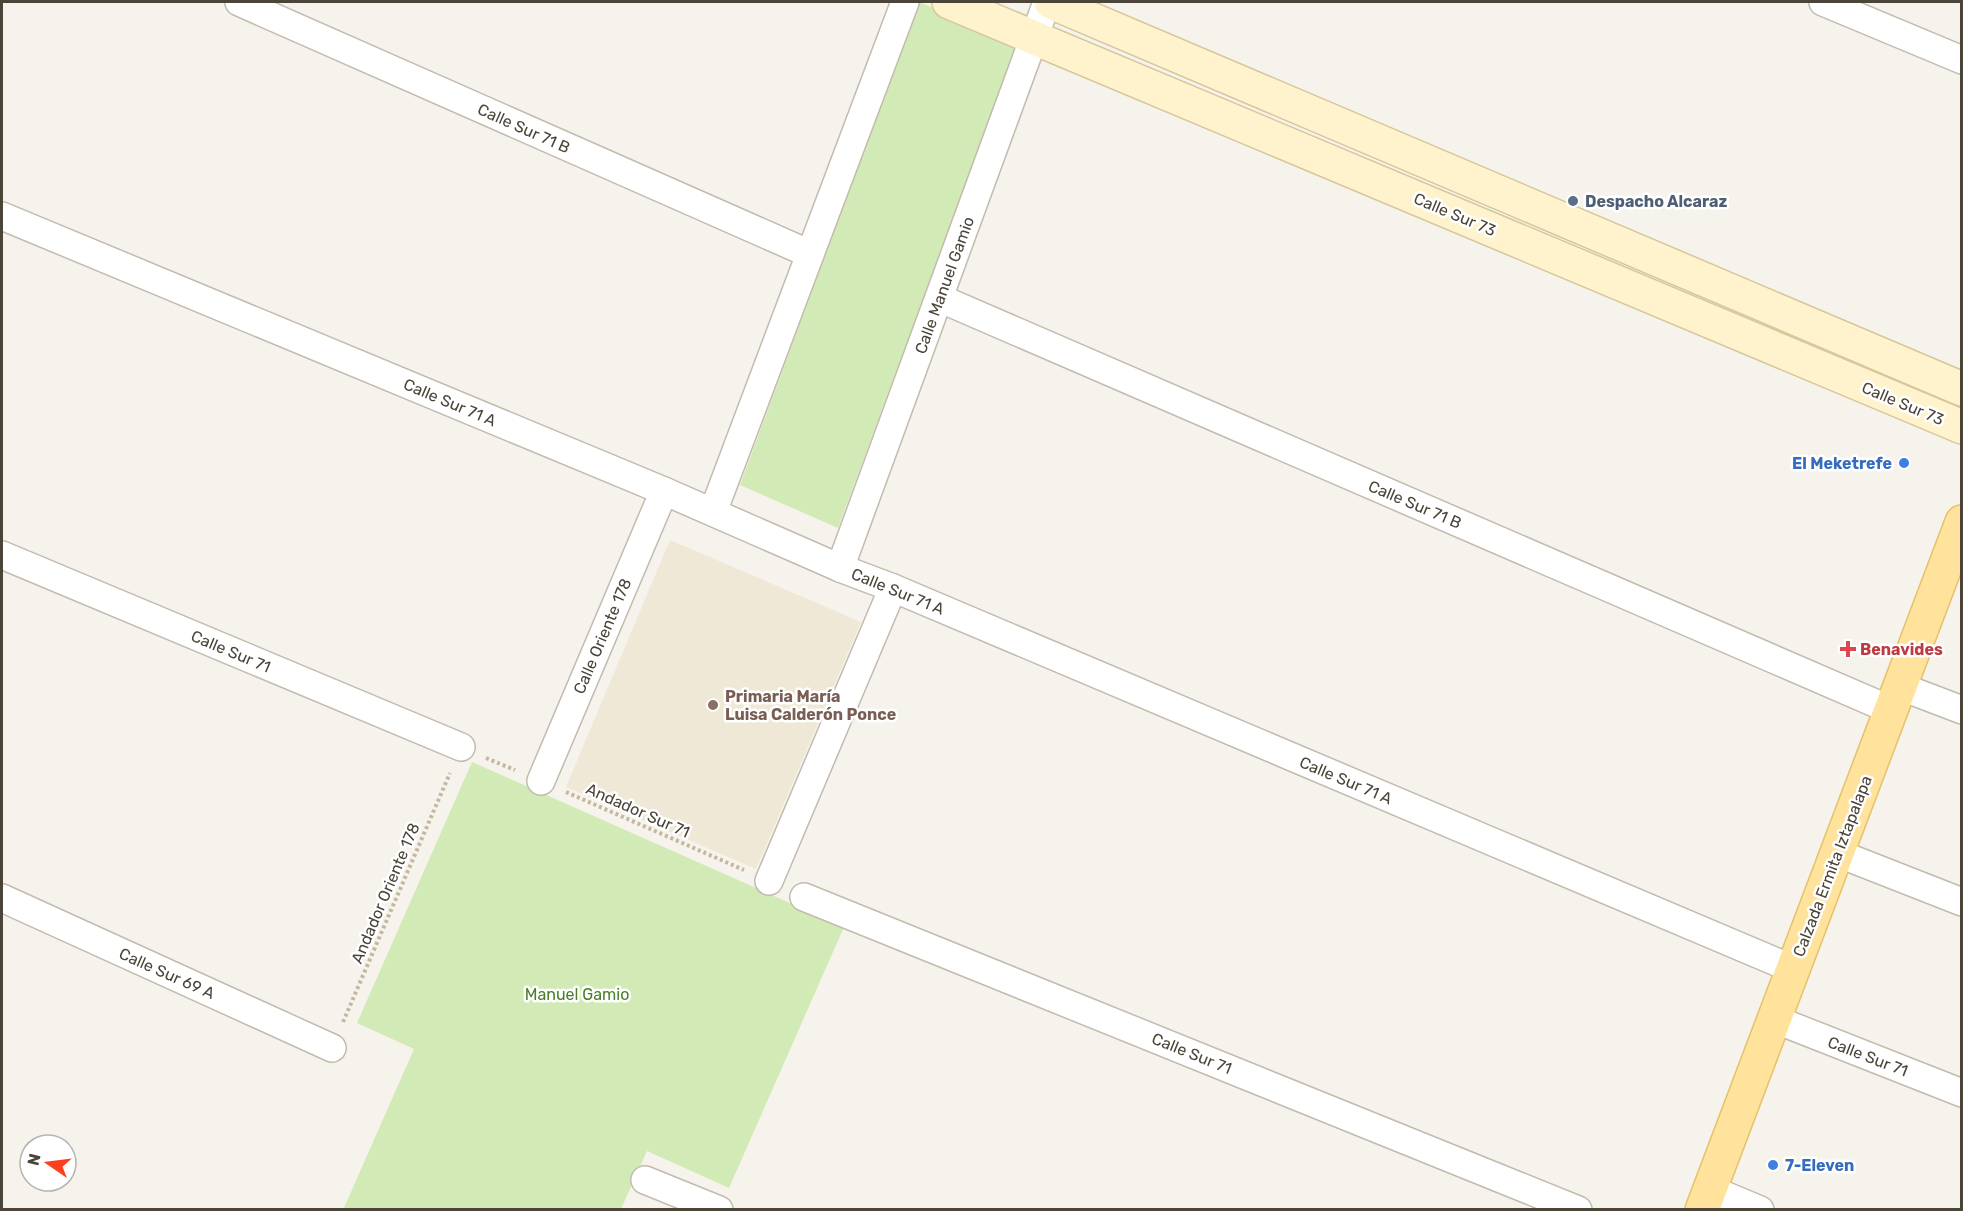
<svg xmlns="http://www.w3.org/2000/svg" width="1963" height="1211" font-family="Rubik,sans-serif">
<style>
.education{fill:#efe8d6}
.green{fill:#d2eab5}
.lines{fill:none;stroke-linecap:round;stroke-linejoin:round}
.street-casing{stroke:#c2bbae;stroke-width:30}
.secondary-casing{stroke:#d6c79b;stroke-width:36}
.primary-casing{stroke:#e6c16a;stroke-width:36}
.path{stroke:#c4b79f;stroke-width:4;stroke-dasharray:3 3;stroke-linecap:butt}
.street{stroke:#fff;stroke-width:27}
.secondary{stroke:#fff3cd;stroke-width:33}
.primary{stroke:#ffe39c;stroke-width:33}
.service-dot{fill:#5c6f8a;stroke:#fff;stroke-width:2}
.shop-dot{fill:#3f7fe0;stroke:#fff;stroke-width:2}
.health-dot{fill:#e0444e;stroke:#fff;stroke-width:2}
.education-dot{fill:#8d6e63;stroke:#fff;stroke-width:2}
.labels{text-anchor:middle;stroke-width:5;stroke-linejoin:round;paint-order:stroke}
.street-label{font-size:16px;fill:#4b4439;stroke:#fff}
.service-label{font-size:16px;font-weight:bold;fill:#4e5e75;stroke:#fff;text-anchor:start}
.shop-label{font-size:16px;font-weight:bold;fill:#366cbe;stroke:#fff;text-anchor:end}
.health-label{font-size:16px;font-weight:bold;fill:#be3a42;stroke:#fff;text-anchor:start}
.education-label{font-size:16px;font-weight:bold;fill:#785e54;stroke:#fff;text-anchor:start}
.park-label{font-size:16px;fill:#4a7f2a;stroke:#fff}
</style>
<rect width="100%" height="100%" fill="#f6f3ec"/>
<polygon class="education" points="670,540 861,622 756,869 566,787"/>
<g class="green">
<polygon points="919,2 1018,43 838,528 740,485"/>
<polygon points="472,762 844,927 729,1188 647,1151 621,1209 343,1210 414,1049 357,1023"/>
</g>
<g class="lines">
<g class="street-casing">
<g id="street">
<polyline points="239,2 810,254"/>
<polyline points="1823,2 1962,60"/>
<polyline points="2,216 664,491 840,568 893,588 1793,969"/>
<polyline points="939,298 1891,710"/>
<polyline points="713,512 905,2"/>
<polyline points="2,555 461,747"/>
<polyline points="840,568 1047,2"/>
<polyline points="1899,686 1962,710"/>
<polyline points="541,781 664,491"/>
<polyline points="1837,853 1962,902"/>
<polyline points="769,881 893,588"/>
<polyline points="804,897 1578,1210"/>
<polyline points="2,898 332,1048"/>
<polyline points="1774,1019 1962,1093"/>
<polyline points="645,1180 719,1210"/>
<polyline points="1710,1189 1760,1210"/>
</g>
</g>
<g class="secondary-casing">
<g id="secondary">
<polyline points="949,2 1962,427"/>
<polyline points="1051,2 1962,389"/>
</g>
</g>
<g class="primary-casing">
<polyline id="primary" points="1702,1210 1962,522"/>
</g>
<g class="path">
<polyline points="486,758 515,770"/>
<polyline points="566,792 744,870"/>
<polyline points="343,1022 450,773"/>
</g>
<use href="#street" class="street"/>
<use href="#secondary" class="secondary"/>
<use href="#primary" class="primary"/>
</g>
<circle class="service-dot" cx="1573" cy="201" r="6"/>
<g class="shop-dot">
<circle cx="1904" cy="463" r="6"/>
<circle cx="1773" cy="1165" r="6"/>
</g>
<path class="health-dot" d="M1845 640h6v6h6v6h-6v6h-6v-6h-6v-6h6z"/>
<circle class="education-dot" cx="713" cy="705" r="6"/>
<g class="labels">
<g class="street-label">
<text transform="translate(524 128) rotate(24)" y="6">Calle Sur 71 B</text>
<text transform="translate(1455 214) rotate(23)" y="6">Calle Sur 73</text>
<text transform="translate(944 285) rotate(-70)" y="6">Calle Manuel Gamio</text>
<text transform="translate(450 402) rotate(23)" y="6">Calle Sur 71 A</text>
<text transform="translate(1903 403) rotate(23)" y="6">Calle Sur 73</text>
<text transform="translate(1415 504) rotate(23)" y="6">Calle Sur 71 B</text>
<text transform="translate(898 591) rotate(22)" y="6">Calle Sur 71 A</text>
<text transform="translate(602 636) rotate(-67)" y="6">Calle Oriente 178</text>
<text transform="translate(231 651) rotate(23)" y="6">Calle Sur 71</text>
<text transform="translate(1346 780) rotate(23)" y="6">Calle Sur 71 A</text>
<text transform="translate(638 810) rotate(24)" y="6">Andador Sur 71</text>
<text transform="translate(1832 866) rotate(-69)" y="6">Calzada Ermita Iztapalapa</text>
<text transform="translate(385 893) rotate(-67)" y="6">Andador Oriente 178</text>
<text transform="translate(167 973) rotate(24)" y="6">Calle Sur 69 A</text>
<text transform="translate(1192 1053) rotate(22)" y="6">Calle Sur 71</text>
<text transform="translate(1868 1056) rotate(21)" y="6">Calle Sur 71</text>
</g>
<g class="service-label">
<text x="1585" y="207">Despacho Alcaraz</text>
</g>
<g class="shop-label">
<text x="1892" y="469">El Meketrefe</text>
<text x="1785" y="1171" text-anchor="start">7-Eleven</text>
</g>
<g class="health-label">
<text x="1860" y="655">Benavides</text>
</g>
<g class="education-label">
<text x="725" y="702">Primaria María<tspan x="725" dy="18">Luisa Calderón Ponce</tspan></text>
</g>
<g class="park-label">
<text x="577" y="1000">Manuel Gamio</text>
</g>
</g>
<rect width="1963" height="1211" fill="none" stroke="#4b4439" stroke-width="6"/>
<g transform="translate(48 1163) rotate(284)"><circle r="28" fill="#ffffff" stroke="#b7b4b0" stroke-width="1.5"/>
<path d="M0-4.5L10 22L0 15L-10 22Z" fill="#fc3f1d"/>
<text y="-9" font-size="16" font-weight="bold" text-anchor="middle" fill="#4b4439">N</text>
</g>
</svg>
